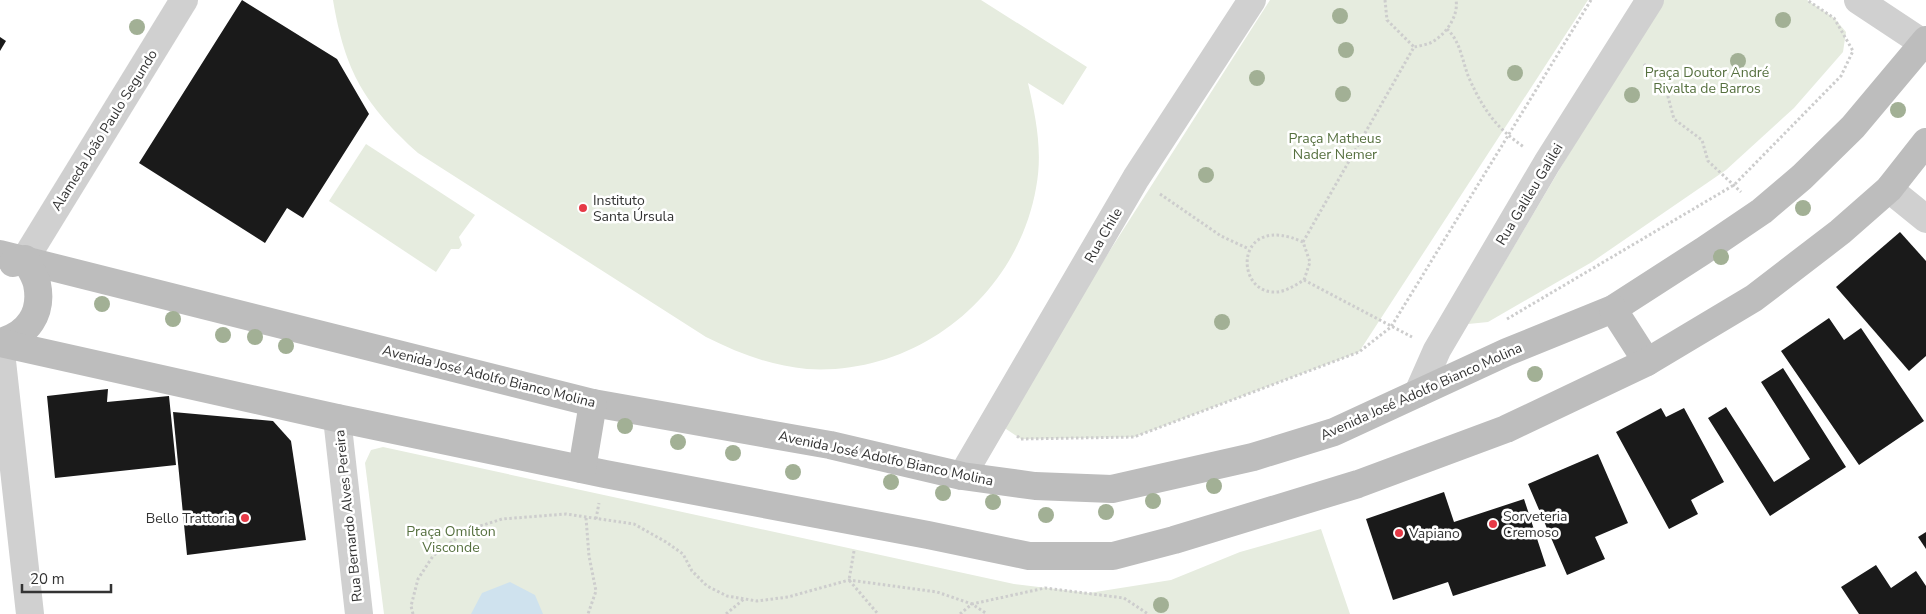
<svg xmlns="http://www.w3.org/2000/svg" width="1926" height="614" font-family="'Nunito Sans',sans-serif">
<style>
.green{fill:#e6ecdf}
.water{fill:#cfe2ee}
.building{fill:#1a1a1a}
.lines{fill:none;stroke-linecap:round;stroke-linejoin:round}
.path{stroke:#cdcdcd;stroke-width:3;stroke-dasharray:2.5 2.5;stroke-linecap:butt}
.minor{stroke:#d0d0d0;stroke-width:28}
.secondary{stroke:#bdbdbd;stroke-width:28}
.tree{fill:#a2b095}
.poi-dot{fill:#e63946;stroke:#fff;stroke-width:2}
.labels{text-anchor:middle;stroke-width:5;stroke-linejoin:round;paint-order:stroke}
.park-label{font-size:14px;fill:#56703f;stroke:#fff}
.street-label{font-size:14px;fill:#333;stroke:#fff}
.poi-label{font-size:14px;fill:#333;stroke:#fff;text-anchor:start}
</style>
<rect width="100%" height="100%" fill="#fff"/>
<g class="green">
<path d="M333 0H981L1087 67 1063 105 1028 83C1036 118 1043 152 1036 188 1017 296 917 376 807 369 771 366 738 353 706 337L418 153C365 105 345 72 333 0Z"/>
<polygon points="1270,0 1588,0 1359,352 1134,437 1021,439 1006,429 1008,410"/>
<polygon points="1663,0 1807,0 1834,18 1846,32 1843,52 1794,108 1726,170 1592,262 1488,322 1468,324 1629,52"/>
<polygon points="366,144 475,215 459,237 462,245 459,249 451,249 436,272 329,201"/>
<polygon points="383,447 1014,584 1089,593 1171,580 1240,552 1321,529 1350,614 384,614 365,463 371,450"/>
</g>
<polygon class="water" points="510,582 535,595 543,614 471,614 482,593"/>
<g class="building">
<polygon points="242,0 337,59 369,114 303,218 287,208 265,243 139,163"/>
<polygon points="0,37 6,41 0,51"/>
<polygon points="1900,232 1926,261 1926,356 1909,371 1836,287"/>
<polygon points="1829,318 1844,340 1861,328 1924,421 1859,465 1781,351"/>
<polygon points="1783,368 1846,467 1770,516 1708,418 1726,407 1774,482 1810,459 1761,382"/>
<polygon points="108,389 107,402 169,396 176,465 55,478 47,396"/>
<polygon points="1661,408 1666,417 1684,408 1724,482 1691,500 1698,514 1669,529 1616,432"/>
<polygon points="173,412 273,421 291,441 306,540 187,555"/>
<polygon points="1598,454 1628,523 1595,537 1605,559 1567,575 1528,484"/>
<polygon points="1444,492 1454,522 1524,499 1546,566 1453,596 1448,582 1393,600 1366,519"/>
<polygon points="1926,532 1926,549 1918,537"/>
<polygon points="1876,565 1891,588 1916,571 1926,586 1926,614 1859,614 1841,587"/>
</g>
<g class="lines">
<g class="path">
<polyline points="1385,0 1387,20 1414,47"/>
<path d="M1447 29C1461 42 1462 61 1469 78 1483 109 1496 128 1524 147"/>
<polyline points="1644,64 1667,93 1674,119 1702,140 1708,161 1741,192"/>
<polyline points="1160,194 1221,236 1249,249"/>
<path d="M1303 242 1414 47C1419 46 1425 45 1430 43 1445 36 1459 16 1456 0"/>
<path d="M1304 280 1310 262 1303 242C1236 212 1234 289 1272 292 1284 293 1294 286 1304 280L1412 337"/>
<polyline points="1507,319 1734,185 1841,76 1853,51 1834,18 1807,0"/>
<polyline points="1017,436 1021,439 1134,437 1359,352 1391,327 1591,0"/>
<polyline points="586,518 589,556 596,591 588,614"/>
<polyline points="596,519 599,503"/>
<polyline points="854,551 849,580 878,614"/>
<polyline points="413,614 411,606 418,579 433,556 454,540 477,527 502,519 566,514 634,524 666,542 683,554 692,571 707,586 727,596 757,601 788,597 849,580 937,592 972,604 987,614"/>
<polyline points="726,614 744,599"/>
<polyline points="960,614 972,604 1045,588 1124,598 1148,614"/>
</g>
<g class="minor">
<polyline points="1858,0 1926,45"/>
<polyline points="1889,189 1926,219"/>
<polyline points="25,259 184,0"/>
<polyline points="0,343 30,614"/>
<polyline points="1418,393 1437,350 1547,163 1650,0"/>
<polyline points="337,418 359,614"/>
<polyline points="962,476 1136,178 1252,0"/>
</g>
<g class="secondary">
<polyline points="0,254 593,403 830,445 962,476 1035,486 1112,489 1253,457 1334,432 1507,352 1613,309 1703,251 1762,211 1802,177 1853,127 1926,40"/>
<polyline points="1613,309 1647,362"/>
<path d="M0 342C28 335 43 313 37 284 35 275 29 267 25 259L13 263"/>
<polyline points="0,343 337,418 605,474 928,535 1029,556 1113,556 1174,540 1358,484 1506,429 1647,362 1754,298 1840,232 1889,189 1926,142"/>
<polyline points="582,469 593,403"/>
</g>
</g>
<g class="tree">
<circle cx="1340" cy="16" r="8"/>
<circle cx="1783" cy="20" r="8"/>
<circle cx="137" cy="27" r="8"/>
<circle cx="1346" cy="50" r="8"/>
<circle cx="1738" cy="61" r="8"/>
<circle cx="1515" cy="73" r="8"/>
<circle cx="1257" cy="78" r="8"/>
<circle cx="1343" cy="94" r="8"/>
<circle cx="1632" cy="95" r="8"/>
<circle cx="1898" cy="110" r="8"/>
<circle cx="1206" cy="175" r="8"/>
<circle cx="1803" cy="208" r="8"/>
<circle cx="1721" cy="257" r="8"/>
<circle cx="102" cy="304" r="8"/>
<circle cx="173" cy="319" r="8"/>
<circle cx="1222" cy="322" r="8"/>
<circle cx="223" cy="335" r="8"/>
<circle cx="255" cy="337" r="8"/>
<circle cx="286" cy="346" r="8"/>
<circle cx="1535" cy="374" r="8"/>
<circle cx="625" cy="426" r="8"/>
<circle cx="678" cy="442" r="8"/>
<circle cx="733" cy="453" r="8"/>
<circle cx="793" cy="472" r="8"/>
<circle cx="891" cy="482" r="8"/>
<circle cx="1214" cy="486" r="8"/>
<circle cx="943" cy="493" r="8"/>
<circle cx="1153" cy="501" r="8"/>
<circle cx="993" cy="502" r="8"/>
<circle cx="1106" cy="512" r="8"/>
<circle cx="1046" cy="515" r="8"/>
<circle cx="1161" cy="605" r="8"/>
</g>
<g class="poi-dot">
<circle cx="583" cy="208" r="5"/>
<circle cx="245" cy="518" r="5"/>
<circle cx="1493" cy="524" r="5"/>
<circle cx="1399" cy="533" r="5"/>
</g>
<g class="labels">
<g class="park-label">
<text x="1707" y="77">Praça Doutor André<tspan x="1707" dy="16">Rivalta de Barros</tspan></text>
<text x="1335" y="143">Praça Matheus<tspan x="1335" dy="16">Nader Nemer</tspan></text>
<text x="451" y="536">Praça Omílton<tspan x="451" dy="16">Visconde</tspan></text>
</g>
<g class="street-label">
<text transform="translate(104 130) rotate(-58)" y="5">Alameda João Paulo Segundo</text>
<text transform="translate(1529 194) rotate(-59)" y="5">Rua Galileu Galilei</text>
<text transform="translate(1103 235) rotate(-60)" y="5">Rua Chile</text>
<text transform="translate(489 376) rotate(14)" y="5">Avenida José Adolfo Bianco Molina</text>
<text transform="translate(1421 391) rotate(-24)" y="5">Avenida José Adolfo Bianco Molina</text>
<text transform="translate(886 458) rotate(12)" y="5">Avenida José Adolfo Bianco Molina</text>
<text transform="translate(348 516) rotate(-96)" y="5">Rua Bernardo Alves Pereira</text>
</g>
<g class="poi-label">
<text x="593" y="205">Instituto<tspan x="593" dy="16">Santa Úrsula</tspan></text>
<text x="1503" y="521">Sorveteria<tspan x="1503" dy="16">Cremoso</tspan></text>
<text x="235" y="523" text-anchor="end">Bello Trattoria</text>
<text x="1409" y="538">Vapiano</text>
</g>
</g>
<path d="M22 584v8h89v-8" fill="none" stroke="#333333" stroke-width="2.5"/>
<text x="30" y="584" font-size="15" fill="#333333" stroke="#ffffff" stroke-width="4" paint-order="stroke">20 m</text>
</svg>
